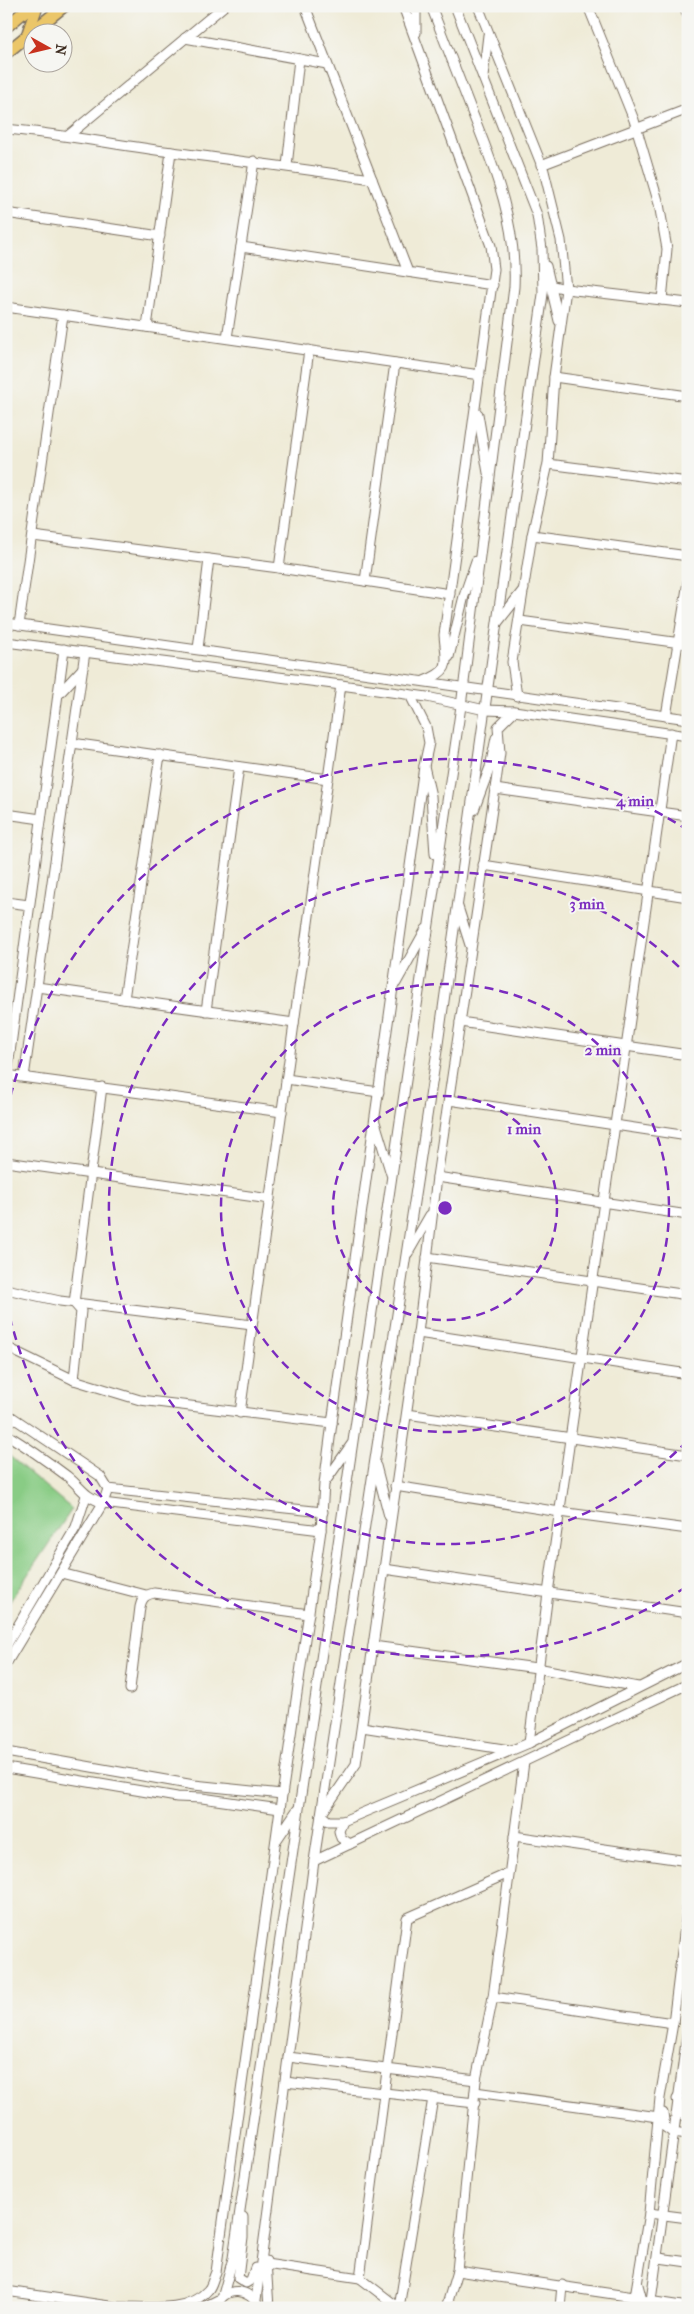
<svg xmlns="http://www.w3.org/2000/svg" width="694" height="2314" font-family="'IM FELL French Canon',serif">
<style>
.green{fill:#89cc85;stroke:#627b52}
.lines{fill:none;stroke-linecap:round;stroke-linejoin:round}
.minor-casing{stroke:#7a6e5f;stroke-width:11}
.major-casing{stroke:#7a6e5f;stroke-width:14}
.minor{stroke:#fff;stroke-width:9}
.major{stroke:#ebc669;stroke-width:11}
.ring{fill:none;stroke:#7b2cbf;stroke-width:2.5;stroke-dasharray:9 6}
.centre{fill:#7b2cbf;stroke:#f6f6f2;stroke-width:2.5}
.ring-label{font-size:15px;text-anchor:middle;font-weight:bold;fill:#7b2cbf;stroke:#f6f6f2;stroke-width:4;stroke-linejoin:round;paint-order:stroke}
</style>
<rect width="100%" height="100%" fill="#f6f6f2"/>
<filter id="ink" filterUnits="userSpaceOnUse"><feTurbulence type="fractalNoise" baseFrequency=".02" numOctaves="2"/><feDisplacementMap in="SourceGraphic" scale="10" xChannelSelector="R" yChannelSelector="G"/><feConvolveMatrix kernelMatrix="1 2 1 2 8 2 1 2 1" color-interpolation-filters="sRGB"/></filter>
<filter id="wash" filterUnits="userSpaceOnUse"><feTurbulence type="fractalNoise" baseFrequency=".0096" numOctaves="4" result="noise"/><feDisplacementMap in="SourceGraphic" scale="20" xChannelSelector="R" yChannelSelector="G"/><feGaussianBlur stdDeviation="1.12" result="paint"/><feColorMatrix in="noise" values="0 0 0 0 0 0 0 0 0 0 0 0 0 0 0 0 0 1.4 0 .05"/><feComposite in="paint" operator="in"/></filter>
<g filter="url(#wash)">
<rect width="100%" height="100%" fill="#efebd7"/>
<polygon class="green" points="6,1453 72,1509 6,1607"/>
</g>
<g filter="url(#ink)">
<g class="lines">
<g class="minor-casing">
<g id="minor">
<polyline points="305,6 408,272"/>
<path d="M403 6 491 246 494 269 444 635C446 663 453 670 424 681"/>
<polyline points="478,6 544,171 561,240 566,289 554,377 548,464 532,535 512,662 517,696"/>
<polyline points="588,6 634,120 659,204 667,249 662,300"/>
<polyline points="684,6 688,16"/>
<polyline points="6,11 7,6"/>
<polyline points="416,33 416,6"/>
<polyline points="185,38 327,64"/>
<polyline points="483,77 488,35"/>
<path d="M6 129C62 134 117 145 172 152 239 161 305 169 372 179"/>
<polyline points="69,135 224,6"/>
<polyline points="541,165 688,109"/>
<polyline points="287,166 299,59"/>
<polyline points="6,213 160,236"/>
<polyline points="241,247 493,285"/>
<polyline points="546,266 559,321"/>
<polyline points="550,285 566,289 688,303"/>
<polyline points="6,307 480,375"/>
<polyline points="147,327 171,152"/>
<polyline points="227,338 254,161"/>
<polyline points="554,377 688,396"/>
<polyline points="478,414 488,473"/>
<polyline points="548,464 688,482"/>
<polyline points="532,535 688,556"/>
<polyline points="33,536 279,568 450,594"/>
<polyline points="279,568 309,350"/>
<polyline points="365,581 395,363"/>
<polyline points="520,621 688,644"/>
<polyline points="498,622 524,589"/>
<polyline points="6,623 688,719"/>
<polyline points="19,625 63,315"/>
<polyline points="6,642 341,685 427,697 485,710 514,711 688,736"/>
<polyline points="198,649 209,559"/>
<polyline points="449,657 464,596 476,561"/>
<polyline points="58,695 83,668"/>
<polyline points="410,695 426,727 429,743 424,766 431,796 435,854"/>
<polyline points="514,711 498,727 500,753 495,789 437,1177 418,1333 356,1764 321,1815 328,1821 343,1821 529,1743 688,1663"/>
<polyline points="666,716 688,582"/>
<polyline points="72,743 328,779"/>
<polyline points="495,789 688,816"/>
<polyline points="474,810 490,767 496,738"/>
<polyline points="6,814 41,819"/>
<polyline points="483,865 688,897"/>
<polyline points="6,902 29,905"/>
<polyline points="458,907 470,945"/>
<polyline points="396,983 426,929"/>
<polyline points="37,987 294,1023"/>
<polyline points="124,999 160,755"/>
<polyline points="206,1011 239,767"/>
<polyline points="460,1022 688,1055"/>
<polyline points="6,1075 282,1112"/>
<polyline points="7,1075 64,649"/>
<polyline points="24,1077 85,652"/>
<polyline points="286,1079 379,1092"/>
<polyline points="449,1100 688,1136"/>
<polyline points="375,1122 391,1174"/>
<polyline points="6,1162 270,1199"/>
<polyline points="437,1177 688,1215"/>
<polyline points="408,1253 430,1215"/>
<polyline points="427,1257 688,1295"/>
<polyline points="6,1289 60,1301 252,1325"/>
<polyline points="418,1333 688,1374"/>
<polyline points="6,1347 74,1380 140,1400 332,1423"/>
<polyline points="74,1380 81,1311 74,1303 102,1087"/>
<polyline points="6,1413 100,1476 108,1489 323,1512"/>
<polyline points="240,1413 341,685"/>
<polyline points="407,1414 688,1455"/>
<path d="M6 1434C27 1447 47 1461 67 1476 83 1489 82 1495 103 1503L321 1530"/>
<polyline points="376,1466 389,1516"/>
<polyline points="325,1482 351,1445"/>
<polyline points="395,1486 560,1512 688,1529"/>
<polyline points="384,1569 688,1613"/>
<polyline points="61,1573 146,1595"/>
<polyline points="6,1646 76,1527 86,1496"/>
<polyline points="373,1646 537,1668 638,1687"/>
<polyline points="6,1664 103,1503 108,1489"/>
<path d="M130 1689 140 1607C142 1598 145 1595 154 1593L309 1614"/>
<polyline points="362,1727 510,1750"/>
<polyline points="529,1743 548,1593 671,733"/>
<polyline points="6,1752 194,1785 282,1794"/>
<polyline points="6,1768 177,1797 202,1798 280,1809"/>
<polyline points="343,1821 339,1831 341,1838 350,1844"/>
<polyline points="514,1836 688,1861"/>
<polyline points="276,1841 297,1810"/>
<polyline points="314,1861 688,1684"/>
<polyline points="493,1997 673,2023"/>
<polyline points="288,2057 476,2080"/>
<polyline points="285,2082 475,2103"/>
<polyline points="475,2092 659,2117"/>
<polyline points="677,2099 683,2115 688,2117"/>
<polyline points="663,2113 665,2127 672,2132 688,2134"/>
<polyline points="649,2213 688,2218"/>
<polyline points="243,2217 243,2237 238,2278 246,2283 251,2280 255,2268"/>
<polyline points="659,2258 688,2262"/>
<polyline points="266,2261 269,2308"/>
<polyline points="266,2264 360,2278"/>
<polyline points="457,2271 634,2297"/>
<polyline points="638,2285 642,2300 688,2307"/>
<polyline points="6,2291 123,2308"/>
<path d="M223 2295 233 2258 461 706 514 287C517 226 496 172 474 117 460 80 445 43 431 6"/>
<polyline points="256,2300 314,1861 438,1044 543,294 542,249 537,215 455,6"/>
<path d="M120 2307C147 2307 188 2313 208 2290 212 2286 213 2278 216 2272L280 1809 321 1530 324 1484 332 1423 424 766"/>
<polyline points="202,2308 218,2300"/>
<path d="M216 2308C224 2285 250 2287 259 2308"/>
<polyline points="399,2308 360,2278 407,1918 509,1873"/>
<polyline points="399,2308 433,2098"/>
<polyline points="446,2308 457,2271 476,2080 493,1997 524,1762"/>
<polyline points="560,2308 562,2285"/>
<polyline points="633,2308 649,2213 660,2098 673,2023 688,1902"/>
<polyline points="650,2308 688,2027"/>
</g>
</g>
<g class="major-casing">
<g id="major">
<polyline points="6,27 31,6"/>
<polyline points="28,33 37,6"/>
<polyline points="6,53 64,6"/>
</g>
</g>
<use href="#minor" class="minor"/>
<use href="#major" class="major"/>
</g>
</g>
<g class="ring">
<circle cx="445" cy="1208" r="112"/>
<circle cx="445" cy="1208" r="224"/>
<path d="M687 1441A336 336 0 1 1 687 975"/>
<path d="M686 1587A449 449 0 0 1 7 1305M7 1111A449 449 0 0 1 686 829"/>
</g>
<circle cx="445" cy="1208" r="8" class="centre"/>
<g class="ring-label">
<text x="635" y="806">4 min</text>
<text x="587" y="909">3 min</text>
<text x="603" y="1055">2 min</text>
<text x="524" y="1134">1 min</text>
</g>
<rect width="694" height="2314" fill="none" stroke="#f6f6f2" stroke-width="25"/>
<g transform="translate(48 48) rotate(98)"><circle r="24" fill="#f6f6f2" stroke="#aba49d"/>
<path d="M0-4L9 19L0 12L-9 19Z" fill="#c8321e"/>
<text y="-8" font-size="14" font-weight="bold" text-anchor="middle" fill="#3b2a1e">N</text>
</g>
</svg>
